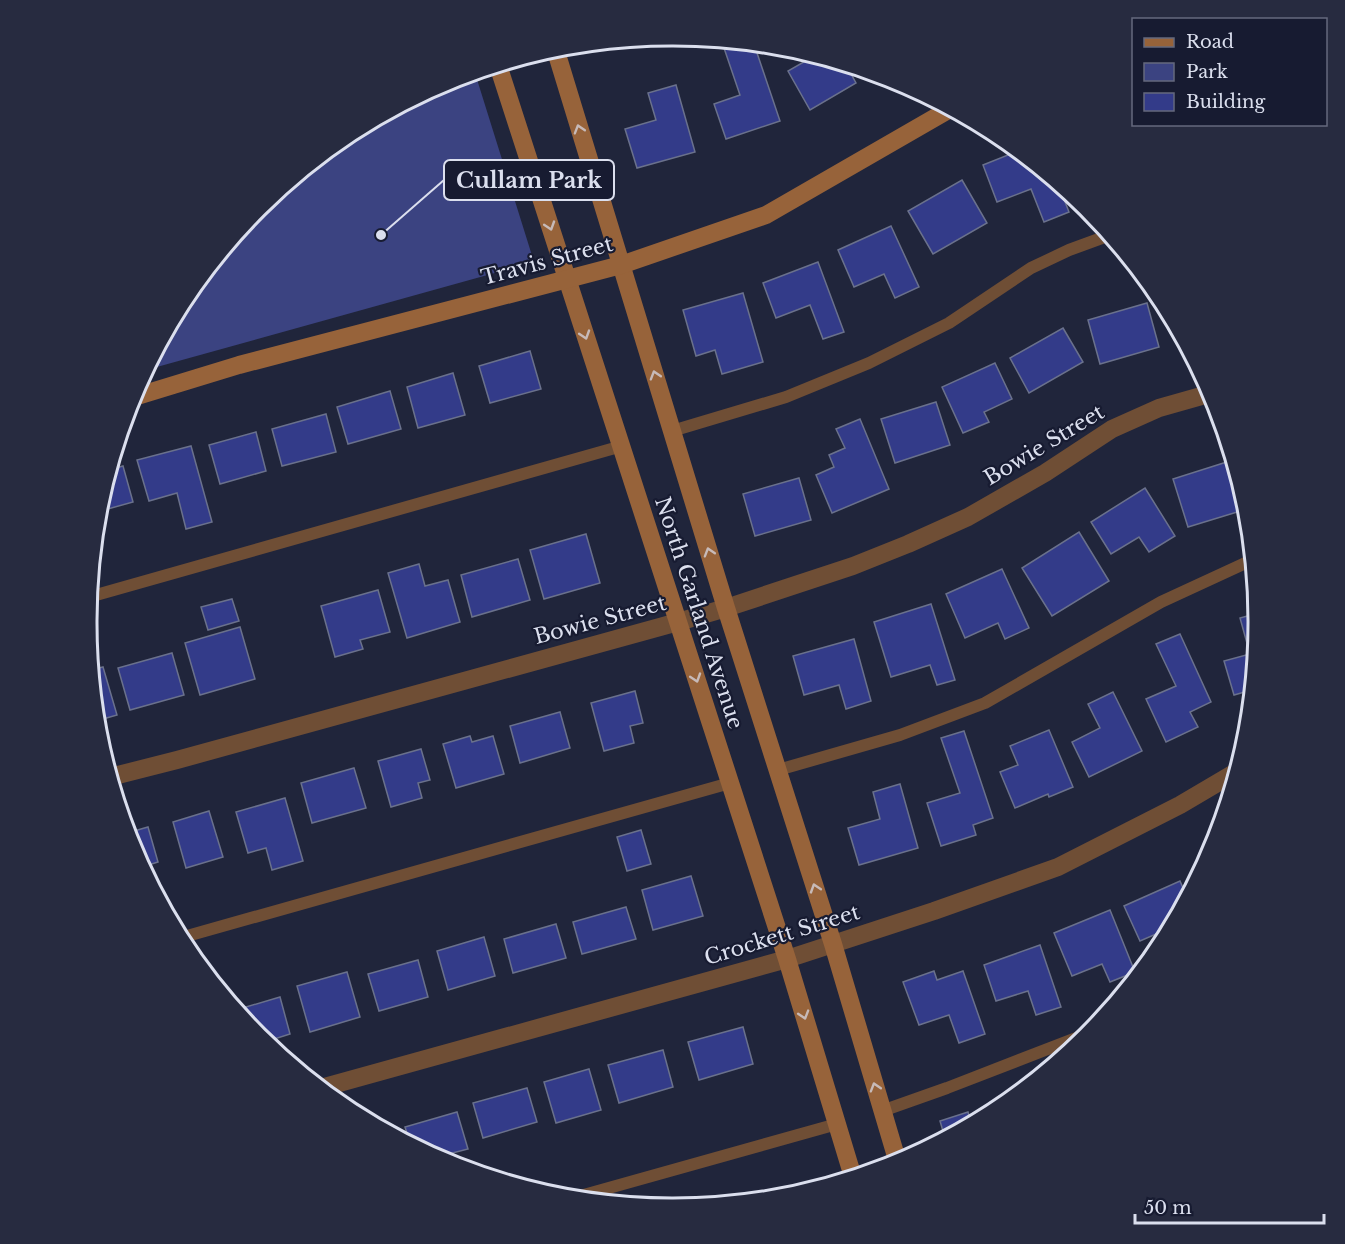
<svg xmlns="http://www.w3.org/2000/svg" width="1345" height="1244" font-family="'Libre Baskerville',serif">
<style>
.green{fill:#3b4381}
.building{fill:#333b89;stroke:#6a718c;stroke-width:1.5}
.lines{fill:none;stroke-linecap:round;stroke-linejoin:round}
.lane{stroke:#6f4e35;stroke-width:12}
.street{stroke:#6f4e35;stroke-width:18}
.secondary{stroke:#97633a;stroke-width:18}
.oneway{stroke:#c7bab8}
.labels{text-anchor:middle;stroke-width:4.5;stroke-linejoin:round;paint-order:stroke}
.street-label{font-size:21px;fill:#dbdfee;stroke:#171b31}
.rim{fill:none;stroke:#dbdfee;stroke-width:3}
.leader{fill:none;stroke:#dbdfee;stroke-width:2}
.callout-dot{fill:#dbdfee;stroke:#171b31;stroke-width:2}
.callout{fill:#171b31;stroke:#dbdfee;stroke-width:2}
.callout-label{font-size:22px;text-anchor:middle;font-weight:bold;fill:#dbdfee}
</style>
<rect width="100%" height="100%" fill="#20253b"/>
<polygon class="green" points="475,73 534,262 146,370 185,296 258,207 347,135 449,80"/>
<g class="building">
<polygon points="739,43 754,44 780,121 726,139 714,104 740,95 724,48"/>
<polygon points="814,56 846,65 856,83 810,110 788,71"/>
<polygon points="676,85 695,152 637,168 625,129 656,120 648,93"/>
<polygon points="1018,151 1058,184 1069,212 1044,222 1031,189 997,202 983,165"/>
<polygon points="962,180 987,223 933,254 908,211"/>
<polygon points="891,226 919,287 895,298 884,274 854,287 838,250"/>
<polygon points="818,262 844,332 823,339 810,305 776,318 763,283"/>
<polygon points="743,293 763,362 722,374 715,350 696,356 683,310"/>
<polygon points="1147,303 1159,347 1100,364 1088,320"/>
<polygon points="1063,328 1083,362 1029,393 1010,358"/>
<polygon points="530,351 541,389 490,403 479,366"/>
<polygon points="995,363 1012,399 984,412 989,422 963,433 942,387"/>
<polygon points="453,373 465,415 418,428 407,387"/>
<polygon points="390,391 401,429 348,444 337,407"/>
<polygon points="936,402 950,445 895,463 881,419"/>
<polygon points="326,414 336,452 282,466 272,429"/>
<polygon points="860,419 889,489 832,513 816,475 834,467 829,455 845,448 836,429"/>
<polygon points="256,432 266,471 220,484 209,445"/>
<polygon points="191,446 212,522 186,529 177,493 149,501 137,460"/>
<polygon points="1233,460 1247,509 1188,527 1173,479"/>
<polygon points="123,466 133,502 97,512 109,470"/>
<polygon points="799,478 811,520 755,536 743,494"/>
<polygon points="1145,488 1175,536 1149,552 1139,537 1111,554 1091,522"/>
<polygon points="1079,532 1109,581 1052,616 1022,568"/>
<polygon points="586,534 600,583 544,599 530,550"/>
<polygon points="518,559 530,600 472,617 461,575"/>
<polygon points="419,564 425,586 448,580 460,622 407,638 388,573"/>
<polygon points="1002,569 1029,628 1005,639 998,623 965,638 946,594"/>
<polygon points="378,590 390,632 360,640 363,649 335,657 321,606"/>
<polygon points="232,599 239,621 208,630 201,607"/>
<polygon points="931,604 955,680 937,685 930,665 891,677 874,622"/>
<polygon points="1258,613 1258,622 1252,690 1234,695 1224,661 1250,654 1240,618"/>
<polygon points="240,627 255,679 200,695 185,643"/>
<polygon points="1180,634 1211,702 1190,712 1198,727 1166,742 1146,699 1176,686 1156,644"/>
<polygon points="854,639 871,701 846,709 839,685 804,695 793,656"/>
<polygon points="172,653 184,695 130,710 118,668"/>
<polygon points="103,667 117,715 96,721 91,670"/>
<polygon points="635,691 643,723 630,726 634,743 604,751 591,703"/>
<polygon points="1113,692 1142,751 1089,777 1072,742 1100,728 1088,704"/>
<polygon points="560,712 570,748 520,763 510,726"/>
<polygon points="1049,730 1073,787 1049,797 1048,794 1015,808 1000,772 1018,765 1010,746"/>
<polygon points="964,731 993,818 973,825 976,835 941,846 927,803 960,793 941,738"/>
<polygon points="470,736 472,742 493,736 504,774 456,788 443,744"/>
<polygon points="421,749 430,780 418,783 422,798 391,807 378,761"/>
<polygon points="354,768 366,808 312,823 301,783"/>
<polygon points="900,784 918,848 859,865 848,828 880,819 873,792"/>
<polygon points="285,798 303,861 272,870 266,848 248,853 236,812"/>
<polygon points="209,811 223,857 186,868 173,822"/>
<polygon points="148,827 158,862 142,867 131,846 127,833"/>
<polygon points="641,830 651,864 627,871 617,837"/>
<polygon points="691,876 703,916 653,930 642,890"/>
<polygon points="1180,881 1187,897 1170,928 1140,941 1124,906"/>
<polygon points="626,907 636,939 582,954 573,922"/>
<polygon points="1110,910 1135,972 1110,982 1102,964 1072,976 1054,933"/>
<polygon points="556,924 566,958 513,973 504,939"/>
<polygon points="484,937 495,976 448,990 437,951"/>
<polygon points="1040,945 1061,1007 1036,1015 1028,991 996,1001 984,965"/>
<polygon points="418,960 428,997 379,1011 368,974"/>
<polygon points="934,971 937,980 963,971 985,1034 959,1043 949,1015 919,1025 903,982"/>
<polygon points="347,972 360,1017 310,1032 297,986"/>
<polygon points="280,997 290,1034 265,1042 258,1036 236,1010"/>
<polygon points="743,1027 753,1064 699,1080 688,1042"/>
<polygon points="663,1050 673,1087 619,1103 608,1065"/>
<polygon points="589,1069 601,1110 556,1123 544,1082"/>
<polygon points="527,1088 537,1122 483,1138 473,1103"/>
<polygon points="457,1112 468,1149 437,1157 410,1143 405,1127"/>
<polygon points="968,1112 971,1124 945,1138 940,1121"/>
</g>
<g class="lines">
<g class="lane">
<polyline points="672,431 786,397 869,363 949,323 1031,268 1069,250 1110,235"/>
<polyline points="89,597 622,446"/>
<polyline points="778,770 900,735 985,703 1161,602 1252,560"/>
<polyline points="180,938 730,783"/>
<polyline points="882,1111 947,1088 1089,1033"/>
<polyline points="573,1198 837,1124"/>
</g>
<g class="street">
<polyline points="110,777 177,760 678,622 726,608 853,566 908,544 968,517 1045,473 1112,429 1159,408 1212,393"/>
<polyline points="321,1088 787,959 934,911 1058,867 1180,805 1236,772"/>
</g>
<g class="secondary">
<polyline points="555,48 726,608 833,944 898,1163"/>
<polyline points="498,65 787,959 853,1177"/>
<polyline points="131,398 239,365 621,265 766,215 950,109"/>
</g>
</g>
<defs><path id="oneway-chevron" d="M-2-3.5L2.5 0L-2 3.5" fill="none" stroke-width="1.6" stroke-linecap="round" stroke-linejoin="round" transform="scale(1.5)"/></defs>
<g class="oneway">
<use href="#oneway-chevron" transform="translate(579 129) rotate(-107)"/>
<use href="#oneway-chevron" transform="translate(550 226) rotate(72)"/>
<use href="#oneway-chevron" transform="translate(585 335) rotate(72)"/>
<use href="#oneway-chevron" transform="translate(655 375) rotate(-107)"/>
<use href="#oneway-chevron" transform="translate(709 552) rotate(-107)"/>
<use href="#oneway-chevron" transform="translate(696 678) rotate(72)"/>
<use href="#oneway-chevron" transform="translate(815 888) rotate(-108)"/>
<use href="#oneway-chevron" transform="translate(804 1015) rotate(73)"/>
<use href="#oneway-chevron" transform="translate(875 1087) rotate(-107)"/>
</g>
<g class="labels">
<g class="street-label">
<text transform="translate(547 261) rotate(-15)" y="7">Travis Street</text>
<text transform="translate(1044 445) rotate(-31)" y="7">Bowie Street</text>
<text transform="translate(699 613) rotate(72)" y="7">North Garland Avenue</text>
<text transform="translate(600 620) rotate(-15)" y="7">Bowie Street</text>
<text transform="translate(782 935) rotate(-17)" y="7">Crockett Street</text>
</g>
</g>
<path d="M0 0H1345V1244H0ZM672 46H673A575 575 0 0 1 1248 621V623A575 575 0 0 1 673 1198H672A575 575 0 0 1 97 623V621A575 575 0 0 1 672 46Z" fill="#272b40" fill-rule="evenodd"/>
<path class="rim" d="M672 46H673A575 575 0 0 1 1248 621V623A575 575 0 0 1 673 1198H672A575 575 0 0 1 97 623V621A575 575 0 0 1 672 46Z"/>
<path class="leader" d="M381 235L444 180"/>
<circle class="callout-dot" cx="381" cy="235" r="6"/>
<rect class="callout" x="444" y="160" width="170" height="40" rx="6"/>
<g class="callout-label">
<text x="529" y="188">Cullam Park</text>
</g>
<rect x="1132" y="18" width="195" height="108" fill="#171b31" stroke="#65697d" stroke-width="1.5"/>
<rect x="1144" y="38" width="30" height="9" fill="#97633a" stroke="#65697d" stroke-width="1.5"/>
<text x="1186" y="48" font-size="18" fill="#dbdfee">Road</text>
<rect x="1144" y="63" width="30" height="18" fill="#3b4381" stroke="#65697d" stroke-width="1.5"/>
<text x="1186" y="78" font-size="18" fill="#dbdfee">Park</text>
<rect x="1144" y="93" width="30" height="18" fill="#333b89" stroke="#65697d" stroke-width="1.5"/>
<text x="1186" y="108" font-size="18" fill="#dbdfee">Building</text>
<path d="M1135 1214v9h189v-9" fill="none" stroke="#dbdfee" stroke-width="3"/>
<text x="1144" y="1214" font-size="18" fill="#dbdfee" stroke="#171b31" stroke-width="4.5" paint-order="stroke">50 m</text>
</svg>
